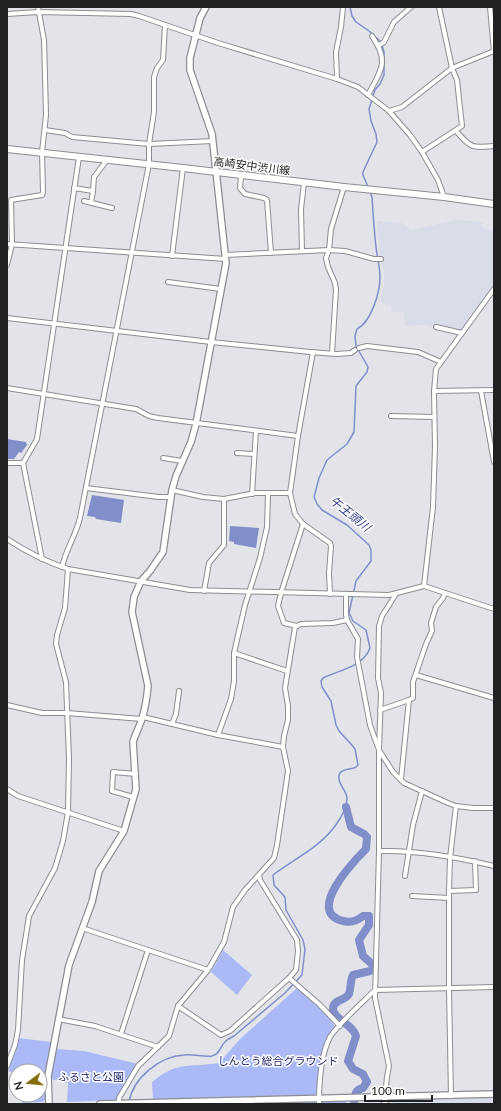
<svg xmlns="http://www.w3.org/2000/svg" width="501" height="1111" font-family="Lato,'Noto Sans JP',sans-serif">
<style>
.built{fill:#d9dce9}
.green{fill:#abbaf7}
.water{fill:#818ec9}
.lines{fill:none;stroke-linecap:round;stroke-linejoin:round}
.stream{stroke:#818ec9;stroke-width:1.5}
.river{stroke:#818ec9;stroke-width:8}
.street-casing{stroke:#8c8d92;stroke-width:6}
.secondary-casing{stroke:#8c8d92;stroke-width:8}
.primary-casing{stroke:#8c8d92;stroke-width:8}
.street{stroke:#fff;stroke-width:4}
.secondary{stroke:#fff;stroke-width:5.5}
.primary{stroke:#fff;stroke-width:6}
.labels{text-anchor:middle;stroke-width:3;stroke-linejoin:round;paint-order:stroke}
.street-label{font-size:11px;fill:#202123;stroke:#fff}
.park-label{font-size:11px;fill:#20256b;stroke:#fff}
.water-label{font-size:12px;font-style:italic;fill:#3a448c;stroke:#fff}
</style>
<rect width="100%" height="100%" fill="#e3e4e9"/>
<g class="built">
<polygon points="456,220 483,222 482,225 485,229 494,230 494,284 460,331 437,325 436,328 425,325 405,326 404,312 391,312 391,306 380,302 384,284 384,274 380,256 377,221 402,223 411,230"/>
<polygon points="494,1097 494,1104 391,1104 394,1100"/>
</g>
<g class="green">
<polygon points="223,950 252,975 237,995 211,972"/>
<path d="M297 988 327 1014 335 1027 329 1034 324 1044 316 1092V1103L324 1101 346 1100V1104H194L153 1101 152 1082C179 1060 188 1068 219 1063L240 1039Z"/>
<polygon points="18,1038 52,1042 46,1072 45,1100 43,1102 22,1103 24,1095 40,1095 40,1071 16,1071 16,1073 8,1071 16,1050"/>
<polygon points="56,1049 84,1051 138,1064 116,1100 67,1102 68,1083 51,1079"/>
</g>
<g class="water">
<polygon points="7,439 26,442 27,445 21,453 19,452 14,459 7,459"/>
<polygon points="92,495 124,500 121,523 96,519 95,517 87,516"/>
<polygon points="230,526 259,528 256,548 234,544 234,542 229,541"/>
</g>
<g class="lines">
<g class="stream">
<polyline points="350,7 352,16 356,22 369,31 381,42 384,52 384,75 380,84 375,90 369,109 371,121 376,134 377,142 363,172 363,175 368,187"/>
<path d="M129 1102C133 1078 160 1056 184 1055 193 1054 203 1057 212 1056 221 1054 220 1045 226 1041 228 1039 232 1037 234 1036L285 993 302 975 305 949 303 940 286 910 285 897 274 885 273 875C294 859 320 847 335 826 341 818 347 808 347 798 347 791 335 781 340 773 343 768 352 770 356 767L358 765 355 749 351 744 339 731 336 725 331 701 322 687 321 681 323 678C339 670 363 667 370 648L366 630 353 621 349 613 356 581 371 561V550L369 545 347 525 322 510 317 504 314 497 319 478 327 460 347 444 354 432 356 386 367 372 368 367 356 346 355 336 357 329C371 322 380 293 380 277 380 267 377 257 376 247 374 230 373 213 372 197L370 192"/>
</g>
<path class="river" d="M346 807 351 827 364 834 367 837 366 849C354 861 305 912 343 921 351 923 357 921 363 916H369V925L359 940 363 956 372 964 373 968 370 971 353 975C350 981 351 988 349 994 345 1001 334 999 333 1008 331 1018 353 1024 356 1036L348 1061 353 1069 363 1074 367 1082 363 1088C354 1090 355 1096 354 1104"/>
<g class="street-casing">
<g id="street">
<polyline points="490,7 494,52"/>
<polyline points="7,14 38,12 131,14 139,16 218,43 337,79 358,87 389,111 410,135 422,152 438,180 444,197"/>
<polyline points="378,46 384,42 394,22 411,7"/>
<polyline points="337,79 336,52 341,27 343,7"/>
<path d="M368 95C381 70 390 62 372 36"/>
<polyline points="389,111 402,107 452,68 494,51"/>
<polyline points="45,130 65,133 72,137 149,144 213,141"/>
<path d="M456 131C471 148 471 148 494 146"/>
<polyline points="422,152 462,126 457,80 452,68 439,7"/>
<polyline points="241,176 240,188 245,194 264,198 267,200 271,253"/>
<polyline points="74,188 93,191 94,177 107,160"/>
<polyline points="84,201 112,208"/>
<polyline points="91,203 93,191"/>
<polyline points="7,244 226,259"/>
<polyline points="302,251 301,209 304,183"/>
<polyline points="225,255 329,250 345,251 374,259 381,259"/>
<polyline points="172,256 183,168"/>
<polyline points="7,265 12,244 11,200 42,195 43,192 42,152 46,115 45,76 44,40 38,7"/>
<polyline points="168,282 221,289"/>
<polyline points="7,318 211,342 310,352 336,354 351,353 355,350"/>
<polyline points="436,327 462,333"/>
<polyline points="359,348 367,346 418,352 441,362"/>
<polyline points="313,352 298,436 290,493 295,514 303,524 330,543 331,546 329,573 330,594"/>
<polyline points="332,353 336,290 335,283 328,267 326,258 329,250 331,229 344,187"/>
<polyline points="7,388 136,409 149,416 158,418 298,436"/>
<polyline points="434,391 494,390"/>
<polyline points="481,391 494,462"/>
<polyline points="391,416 434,417"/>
<polyline points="237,453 254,454"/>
<polyline points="163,458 182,461"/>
<polyline points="7,463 23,463 37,439 79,157"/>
<polyline points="23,463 42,559"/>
<polyline points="86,488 159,497 171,497"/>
<polyline points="172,490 203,497 224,499 255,493 290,493"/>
<polyline points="252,494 256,431"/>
<path d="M7 539C28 553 44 561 68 569L190 590 389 595 424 586 494 609"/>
<path d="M62 567C66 549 76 535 80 518L149 164V144L154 112V77L157 68 163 60 165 25"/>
<polyline points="424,586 433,507 435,446 434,391 436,369 494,289"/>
<polyline points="204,591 209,563 224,545 224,499"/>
<polyline points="346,594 346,615 347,620 358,639 357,657 370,725 379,750 393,772 404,783 448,803 456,806 473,808 494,808"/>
<polyline points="297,626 284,623 278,606 281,593 303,524"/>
<polyline points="234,653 287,671"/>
<polyline points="416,675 494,698"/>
<polyline points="7,705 42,713 67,713 142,719"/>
<polyline points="380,710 409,700"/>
<polyline points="143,717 218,735 283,747"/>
<polyline points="172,724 176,714 179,691"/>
<polyline points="218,735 231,699 234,681 234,653 245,605 260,558 267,527 268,494"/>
<polyline points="401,779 409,700 413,698 413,682 426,644 432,631 431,623 436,607 443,598 445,593"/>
<polyline points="7,789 18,796 124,831"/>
<polyline points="133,797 112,791 113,772 136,774"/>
<path d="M379 851C417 850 457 857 494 866"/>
<polyline points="405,876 413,825 422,791"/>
<polyline points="449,891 476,890 475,861"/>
<polyline points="412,896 449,898"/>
<polyline points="82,928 208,970"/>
<polyline points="289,978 320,1005 340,1026"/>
<polyline points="178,1006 221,1035 230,1031 289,978 296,970 298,951 297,940 260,880 259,875"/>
<polyline points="58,1019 95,1026 158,1047"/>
<polyline points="121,1034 148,950"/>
<polyline points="7,1066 15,1045 18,1030 22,960 29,916 55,868 63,841 68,812 69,759 66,682 56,644 57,635 65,608 68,569"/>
<polyline points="451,1096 449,989 449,891 450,858 456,806"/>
<polyline points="385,1097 387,1077 389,1066 375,998 379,851 379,750 381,693 378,678 379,626 382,616 396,594"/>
<polyline points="119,1103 119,1098 138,1066 169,1036 178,1006 208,970 224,942 233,907 245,890 274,858 277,845 288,771 283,747 284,736 288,720 288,706 285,688 295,627 301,624 333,623 347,620"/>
<path d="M319 1104C319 1085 321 1054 330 1037 339 1023 363 1002 375 990L494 987"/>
</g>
</g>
<g class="secondary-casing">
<g id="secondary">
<polyline points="385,1097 385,1104"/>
<path d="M49 1104 48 1076 69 965 92 902 99 871 124 831 136 789 133 742C136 732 141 724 143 715 146 705 147 696 148 686L132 612 134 597 141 581 150 571 163 552 172 490 176 476 191 442 196 424 226 263 212 134 190 70V58L200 18 206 7"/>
<polyline points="100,1104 494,1094"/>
</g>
</g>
<g class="primary-casing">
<polyline id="primary" points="7,149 183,168 344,187 444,197 494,204"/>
</g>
<use href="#street" class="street"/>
<use href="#secondary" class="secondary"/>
<use href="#primary" class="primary"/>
</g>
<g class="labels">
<g class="street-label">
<text transform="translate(252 166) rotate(7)" y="4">高崎安中渋川線</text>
</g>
<g class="park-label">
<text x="278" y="1065">しんとう総合グラウンド</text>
<text x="91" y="1081">ふるさと公園</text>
</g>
<g class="water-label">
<text transform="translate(350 514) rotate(39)" y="4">午王頭川</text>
</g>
</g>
<rect width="501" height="1111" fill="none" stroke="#202123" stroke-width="16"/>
<g transform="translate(28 1083) rotate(254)"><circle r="19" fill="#ffffff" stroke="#a6a6a7"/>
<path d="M0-3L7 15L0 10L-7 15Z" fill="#856e0d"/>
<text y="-6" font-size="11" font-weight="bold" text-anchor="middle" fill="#202123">N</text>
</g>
<path d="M365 1095v6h67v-6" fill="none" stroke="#202123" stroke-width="2"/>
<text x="371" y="1095" font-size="12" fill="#202123" stroke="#ffffff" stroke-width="3" paint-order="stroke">100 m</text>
</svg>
